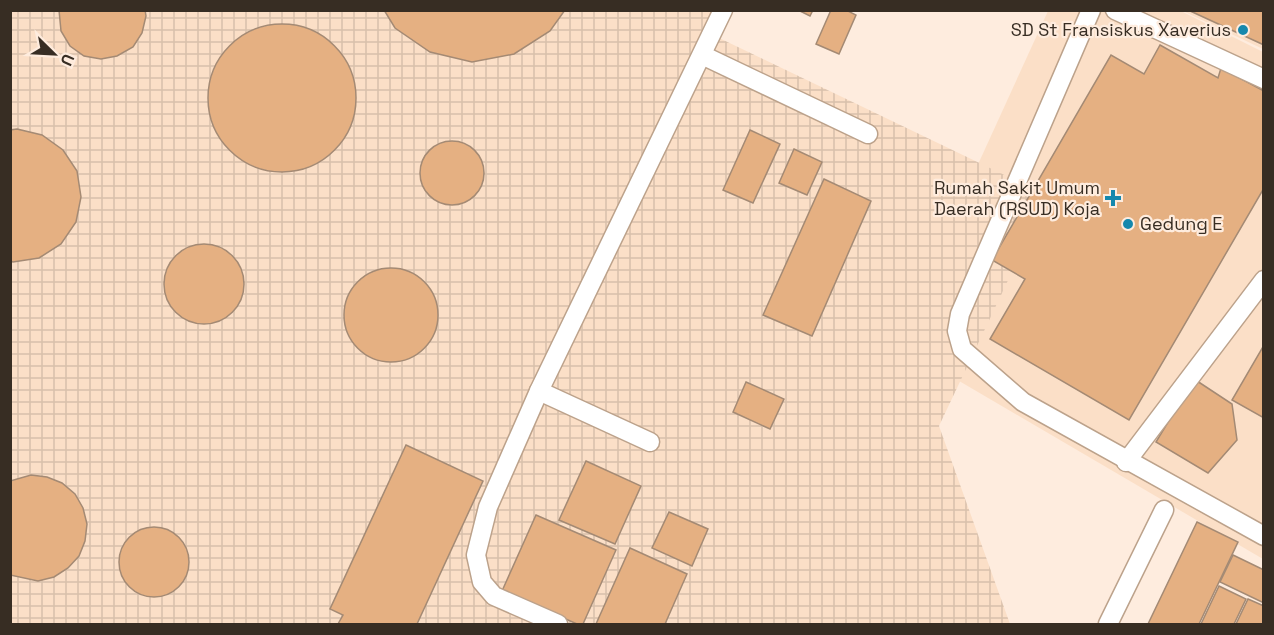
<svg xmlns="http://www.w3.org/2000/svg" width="1274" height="635" font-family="'Space Grotesk',sans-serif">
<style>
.built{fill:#fbdfc7}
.industrial{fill:url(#industrial-grid)}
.building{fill:#e5b082;stroke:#a48a74;stroke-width:1.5}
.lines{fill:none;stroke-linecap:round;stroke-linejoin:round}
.service-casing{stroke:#bca28b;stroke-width:21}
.service{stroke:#fff;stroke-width:18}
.poi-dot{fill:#1588ad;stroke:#feecde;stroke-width:2}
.labels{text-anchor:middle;stroke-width:4.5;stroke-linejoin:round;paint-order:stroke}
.poi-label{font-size:18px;fill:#372d23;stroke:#feecde;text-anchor:end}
</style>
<defs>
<pattern id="industrial-grid" width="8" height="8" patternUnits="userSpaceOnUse" patternTransform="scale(1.5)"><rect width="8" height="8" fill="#fbdfc7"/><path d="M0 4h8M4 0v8" fill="none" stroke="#d8c0ab"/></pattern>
</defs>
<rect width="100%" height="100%" fill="#feecde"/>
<g class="built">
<polygon points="1048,11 1181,11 1263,52 1263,559 896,344"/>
<polygon points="1183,11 1263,11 1263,49"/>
</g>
<polygon class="industrial" points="10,11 725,11 715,36 1048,196 939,426 1010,624 11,624"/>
<g class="building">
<polygon points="59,10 145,10 146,16 142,33 133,47 117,56 101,59 84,56 70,46 61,31"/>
<polygon points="384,10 565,10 550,31 514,54 472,62 430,52 395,28"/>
<polygon points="798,10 813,10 810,16"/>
<polygon points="831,10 846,10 856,15 839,54 816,44"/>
<polygon points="1188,10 1264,10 1264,45"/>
<circle cx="282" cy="98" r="74"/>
<polygon points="1160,45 1218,78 1221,68 1264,91 1264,188 1129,420 990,339 1025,279 992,260 1111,55 1144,74"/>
<polygon points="17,129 42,135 63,150 77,171 81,197 76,222 61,244 39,258 13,262 10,261 10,130"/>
<polygon points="750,130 780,144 753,203 723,190"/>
<circle cx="452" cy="173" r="32"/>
<polygon points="794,149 822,162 807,195 779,183"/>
<polygon points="824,179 871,201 812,336 763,315"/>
<circle cx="204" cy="284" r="40"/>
<circle cx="391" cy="315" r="47"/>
<polygon points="1264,345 1264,418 1232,400"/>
<polygon points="1194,379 1232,404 1237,440 1208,473 1156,442"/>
<polygon points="746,382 784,399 770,429 733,412"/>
<polygon points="406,445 483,481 417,624 338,624 343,615 330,609"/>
<polygon points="586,461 641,486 615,544 559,520"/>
<polygon points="31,475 47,477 62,483 75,494 83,508 87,524 85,541 79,556 68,568 54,577 38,581 10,575 10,481"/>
<polygon points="669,512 708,529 692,566 652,548"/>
<polygon points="536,515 616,550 583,624 577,624 502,591"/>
<polygon points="1197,522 1238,542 1199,624 1148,624"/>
<circle cx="154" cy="562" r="35"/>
<polygon points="630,548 687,574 665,624 596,624"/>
<polygon points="1233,555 1264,570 1264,603 1220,582"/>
<polygon points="1219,586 1246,599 1234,624 1201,624"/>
<polygon points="1248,599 1264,606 1264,624 1236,624"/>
</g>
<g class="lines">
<g class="service-casing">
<g id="service">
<polyline points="1091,10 960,314 957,331 962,349 1023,402 1264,536"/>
<polyline points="1115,10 1264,79"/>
<polyline points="702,55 868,134"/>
<polyline points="539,391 650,442"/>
<polyline points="1126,462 1264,280"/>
<polyline points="558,624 494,596 482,582 476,555 488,507 539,391 723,10"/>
<polyline points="1108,624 1164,510"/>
</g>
</g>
<use href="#service" class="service"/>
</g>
<g class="poi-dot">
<circle cx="1243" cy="30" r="6"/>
<path d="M1110 189h6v6h6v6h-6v6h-6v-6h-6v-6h6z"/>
<circle cx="1128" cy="224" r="6"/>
</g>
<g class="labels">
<g class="poi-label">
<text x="1231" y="36">SD St Fransiskus Xaverius</text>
<text x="1100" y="194">Rumah Sakit Umum<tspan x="1100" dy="21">Daerah (RSUD) Koja</tspan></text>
<text x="1140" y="230" text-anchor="start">Gedung E</text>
</g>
</g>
<rect width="1274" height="635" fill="none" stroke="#372d23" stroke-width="24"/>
<g transform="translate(54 54) rotate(114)" stroke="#feecde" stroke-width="4.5" paint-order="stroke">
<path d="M0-4.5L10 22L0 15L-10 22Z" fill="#372d23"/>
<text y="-9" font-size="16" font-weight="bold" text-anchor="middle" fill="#372d23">U</text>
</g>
</svg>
